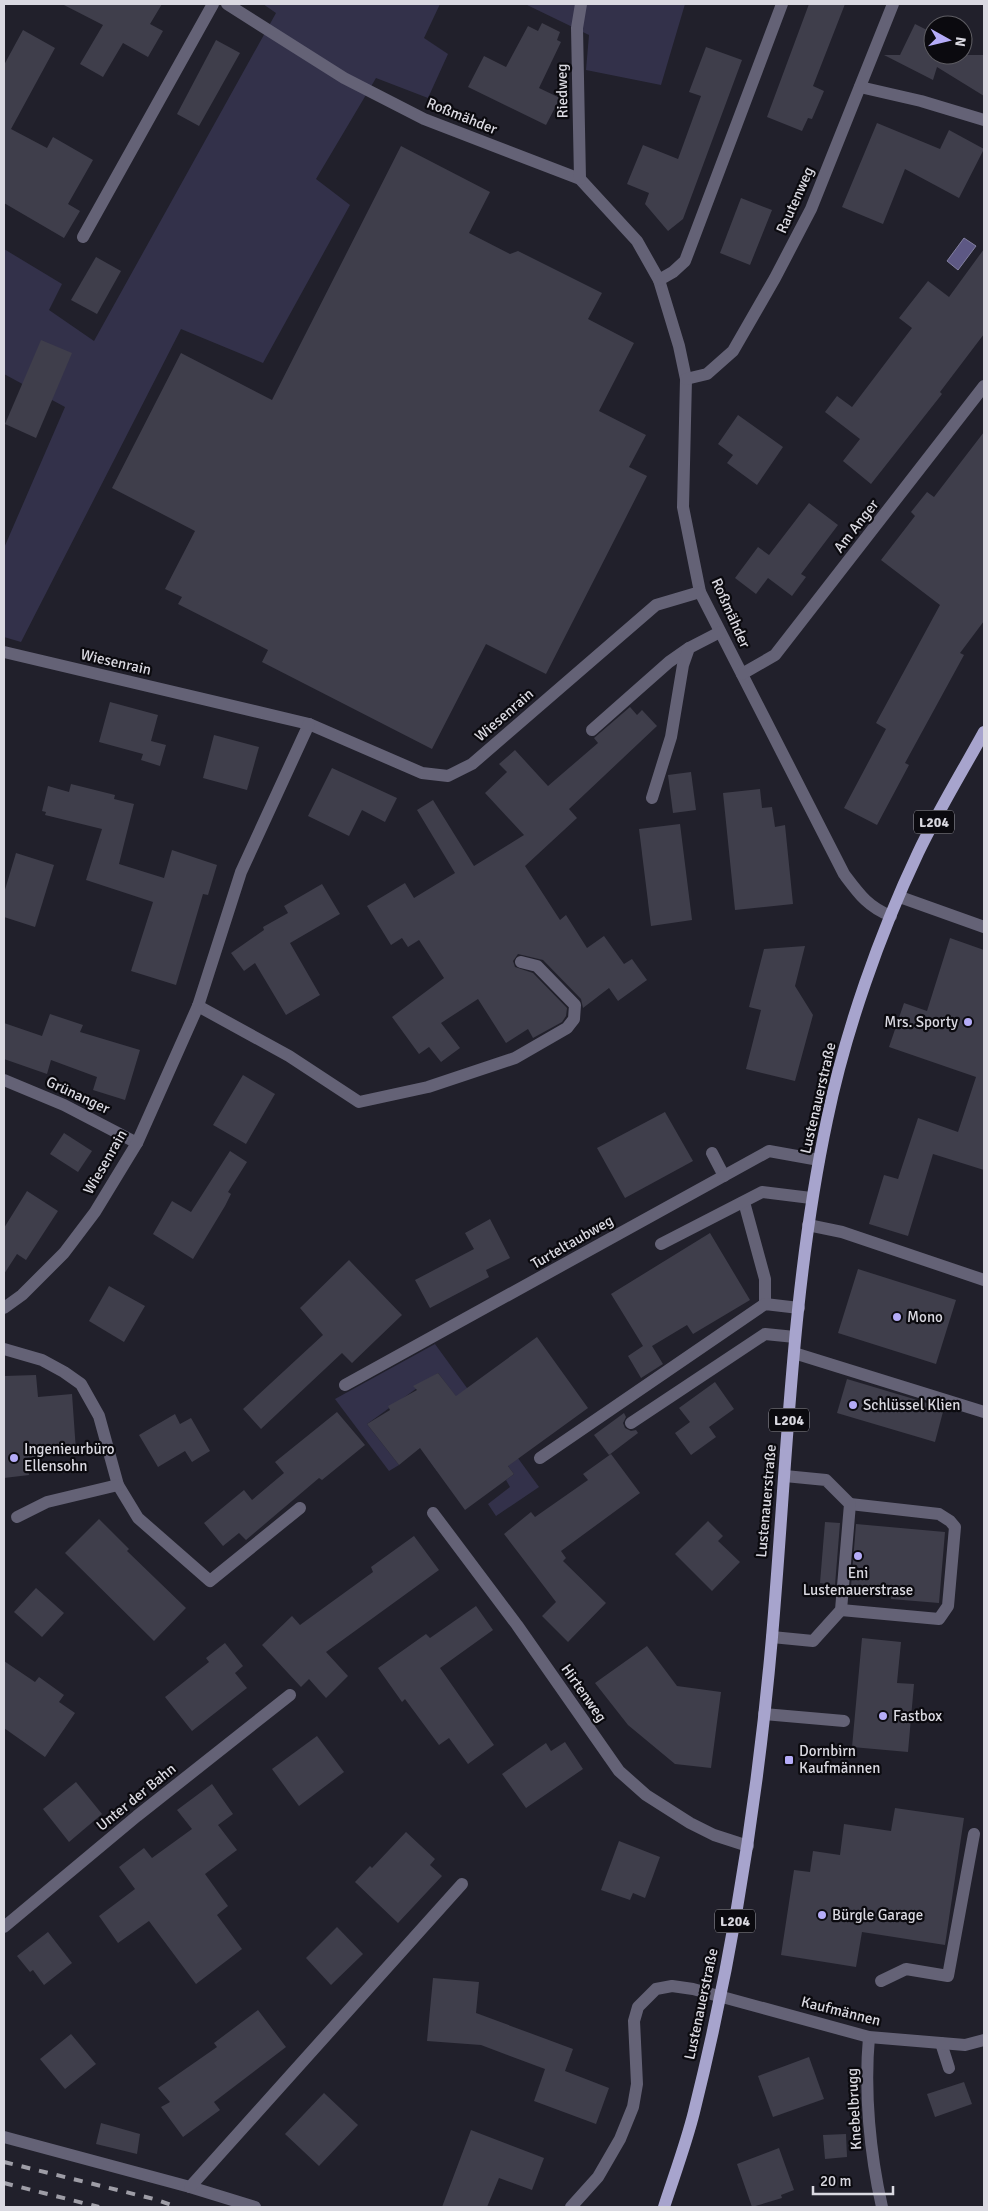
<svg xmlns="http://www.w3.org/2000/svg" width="988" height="2211" font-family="Signika,sans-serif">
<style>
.green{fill:#33314a}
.water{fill:#5d5884;stroke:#827fa0}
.building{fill:#3f3e4b}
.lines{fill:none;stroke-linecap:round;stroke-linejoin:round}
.minor{stroke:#646276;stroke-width:12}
.major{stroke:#a7a4cd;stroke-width:12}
.rail{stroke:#9e9da6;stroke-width:4;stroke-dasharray:9 9;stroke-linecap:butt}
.poi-dot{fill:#b5acf8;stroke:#0b0a0f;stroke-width:2}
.labels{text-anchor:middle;stroke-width:4.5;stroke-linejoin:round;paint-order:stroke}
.shield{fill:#0b0a0f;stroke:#9c9ba2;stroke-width:1}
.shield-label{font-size:14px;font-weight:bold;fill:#dad9e1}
.street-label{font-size:15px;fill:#dad9e1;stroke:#0b0a0f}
.poi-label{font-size:15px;fill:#dad9e1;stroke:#0b0a0f;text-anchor:start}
</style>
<rect width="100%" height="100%" fill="#21202b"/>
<g class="green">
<polygon points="263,4 440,4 424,38 448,54 428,98 376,78 316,179 350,205 263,363 181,329 21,642 4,637 4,548 65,407 4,374 4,249 62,284 49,310 94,341 276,13"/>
<polygon points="525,4 685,4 661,85 586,70 589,35"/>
<polygon points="435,1344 539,1487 496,1516 488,1504 510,1487 506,1480 514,1474 485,1435 437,1471 427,1457 468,1412 438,1373 367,1424 399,1465 389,1471 335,1399"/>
</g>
<polygon class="water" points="964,238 976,246 958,270 947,261"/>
<g class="building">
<polygon points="62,4 162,4 150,24 163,31 148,57 123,43 103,77 80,64 103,25"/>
<polygon points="809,4 845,4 813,86 824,91 812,119 808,118 802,131 767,117"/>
<polygon points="542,23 560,32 557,40 561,42 539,88 560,98 546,125 468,87 484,56 506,67 528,26 538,31"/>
<polygon points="915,24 933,33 933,55 984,55 984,96 937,67 933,80 884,55 900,55"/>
<polygon points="23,30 55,48 11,129 47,148 53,137 93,160 68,204 80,211 64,238 4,203 4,65"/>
<polygon points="216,40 240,53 199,126 177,114"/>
<polygon points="706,47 742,60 683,219 668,231 645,204 649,193 627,184 643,145 678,159 701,96 689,92"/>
<polygon points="877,123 940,149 949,130 984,149 959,198 905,169 883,224 842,207"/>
<polygon points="401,146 490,192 469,233 510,254 518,251 602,293 588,319 634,343 599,411 646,435 629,467 647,476 546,674 486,644 432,749 262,662 268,650 178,604 182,597 165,589 195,531 112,488 181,353 272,400"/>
<polygon points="741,198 772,210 750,265 720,253"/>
<polygon points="984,249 984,334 940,392 942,394 871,484 843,461 860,439 825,412 837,396 852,407 912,328 899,318 928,281 949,297"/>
<polygon points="96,257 121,271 97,314 71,300"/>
<polygon points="41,340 72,353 36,438 5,424"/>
<polygon points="738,415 783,447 757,485 727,463 733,455 718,444"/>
<polygon points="984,432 984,621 960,653 964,655 905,763 909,765 877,825 844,808 886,729 876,723 940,605 881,560 915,516 911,512 927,492 934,497"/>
<polygon points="809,503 838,525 801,574 806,577 792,596 768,578 756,594 735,578 758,547 769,555"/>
<polygon points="110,702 158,715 151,741 166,745 160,766 141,760 143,754 99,742"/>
<polygon points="630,707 637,715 642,710 657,726 569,809 577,818 525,866 560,920 566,915 587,948 604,936 624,964 632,959 647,980 618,1001 609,988 583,1008 581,999 543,960 518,954 513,961 515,967 533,973 567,1008 566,1016 562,1022 533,1038 528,1029 506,1043 478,999 441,1023 460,1048 441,1062 429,1047 419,1054 392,1017 444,978 419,940 408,947 402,938 391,945 367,906 405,883 414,898 455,873 417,810 433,800 474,866 524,835 485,793 507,772 499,764 515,750 548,786 598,743 594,738"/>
<polygon points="214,735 259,747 247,790 203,778"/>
<polygon points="332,768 397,798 385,822 362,810 349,836 308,816"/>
<polygon points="691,772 696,810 673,813 668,775"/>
<polygon points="71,784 115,795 114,799 134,804 119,864 164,878 172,850 217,865 208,895 203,894 176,985 131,971 153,902 86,880 102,829 45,815 46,812 42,811 48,786 69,792"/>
<polygon points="760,789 762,808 772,807 775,827 785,825 793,904 735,910 723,793"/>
<polygon points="680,824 692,920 651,926 639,829"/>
<polygon points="16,853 54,865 35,927 4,917 4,893"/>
<polygon points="322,884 340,914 290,943 320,995 286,1015 255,963 244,971 231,953 264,930 263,927 288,913 284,906"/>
<polygon points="950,938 984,950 984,1170 933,1154 908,1236 869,1224 884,1175 898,1179 918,1118 958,1132 976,1077 889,1047 904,1003 927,1011"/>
<polygon points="805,946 795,986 813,1015 795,1081 746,1069 761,1010 749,1007 764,949"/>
<polygon points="50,1014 83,1025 80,1032 140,1050 125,1100 93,1090 97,1077 51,1060 47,1074 4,1059 4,1023 42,1036"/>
<polygon points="243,1075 275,1094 246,1144 213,1125"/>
<polygon points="665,1112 693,1161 625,1198 597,1148"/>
<polygon points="64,1133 92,1151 78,1172 50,1154"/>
<polygon points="230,1151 247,1162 228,1192 231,1194 225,1206 193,1259 153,1234 172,1201 191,1212"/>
<polygon points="27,1191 58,1211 26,1260 17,1254 4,1274 4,1228"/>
<polygon points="490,1219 510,1258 486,1270 489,1277 430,1308 415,1280 474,1249 465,1233"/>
<polygon points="710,1233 750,1300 693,1334 687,1325 652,1346 663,1364 641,1378 628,1356 643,1346 611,1294"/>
<polygon points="349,1260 402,1315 352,1363 342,1353 261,1429 243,1409 323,1335 300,1308"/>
<polygon points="858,1269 956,1300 936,1364 838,1333"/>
<polygon points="109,1286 145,1306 124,1342 89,1321"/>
<polygon points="537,1337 588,1408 508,1466 514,1474 465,1510 420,1448 399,1465 367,1424 390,1410 388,1406 417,1390 413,1386 438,1373 456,1396"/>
<polygon points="36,1375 38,1397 72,1394 76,1451 27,1458 29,1475 4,1478 4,1376"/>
<polygon points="847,1379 944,1408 935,1442 837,1413"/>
<polygon points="715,1382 734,1409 709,1427 716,1437 691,1455 675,1433 690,1422 679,1408"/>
<polygon points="337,1412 365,1445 322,1480 319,1478 246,1540 239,1533 223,1546 204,1523 244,1490 252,1500 284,1473 275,1462"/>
<polygon points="624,1413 626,1417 623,1423 625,1428 631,1431 636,1430 638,1433 609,1455 594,1435"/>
<polygon points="175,1414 180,1424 191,1418 210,1451 192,1462 185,1451 158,1467 139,1435"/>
<polygon points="611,1454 640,1493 561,1551 566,1558 563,1561 606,1603 568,1642 542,1616 556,1602 504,1534 531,1512 535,1517 588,1480 583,1474"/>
<polygon points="99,1519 129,1549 127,1551 186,1608 154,1641 65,1553"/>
<polygon points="708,1521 723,1536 718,1541 740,1562 712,1591 675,1554"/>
<polygon points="825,1522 840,1523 835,1585 820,1583"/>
<polygon points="856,1524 945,1532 939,1603 891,1599 892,1589 851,1586"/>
<polygon points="414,1536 439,1570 326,1652 348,1676 326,1698 309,1679 301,1687 262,1645 292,1616 300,1625 373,1572 371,1567"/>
<polygon points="36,1588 64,1613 42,1637 14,1612"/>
<polygon points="476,1606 493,1630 440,1668 494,1745 468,1764 449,1738 439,1745 405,1699 402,1702 378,1668 426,1634 430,1638"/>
<polygon points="862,1638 901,1642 897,1683 914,1684 908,1752 852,1747"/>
<polygon points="225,1643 243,1666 235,1673 247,1688 192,1731 165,1697 209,1662 206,1658"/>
<polygon points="647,1646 677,1686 721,1692 711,1768 675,1764 628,1725 595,1683"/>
<polygon points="4,1661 35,1682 39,1677 64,1695 59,1702 75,1713 45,1757 4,1728"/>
<polygon points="317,1736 344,1772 299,1806 272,1769"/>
<polygon points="565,1742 583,1769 526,1808 502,1774 546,1743 551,1751"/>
<polygon points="76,1782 102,1814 69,1842 43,1809"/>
<polygon points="212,1784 233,1814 218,1825 237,1850 205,1874 228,1906 217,1915 242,1949 196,1984 149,1921 118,1943 99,1916 135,1889 119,1867 144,1848 152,1858 192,1829 177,1810"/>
<polygon points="895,1808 964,1818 945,1945 862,1932 856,1967 781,1955 794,1870 810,1872 813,1851 840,1855 844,1824 891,1831"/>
<polygon points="406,1832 435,1859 430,1865 442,1876 398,1923 355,1882 370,1866 372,1868"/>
<polygon points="619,1841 660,1857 645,1898 633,1893 630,1900 601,1890"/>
<polygon points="337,1927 363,1954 331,1985 306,1958"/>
<polygon points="48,1932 72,1963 44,1985 33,1970 30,1972 17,1956"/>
<polygon points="433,1978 479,1982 476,2013 573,2049 565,2071 609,2088 596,2124 534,2101 545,2069 481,2045 427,2041"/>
<polygon points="258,2010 286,2047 214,2102 220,2110 183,2137 161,2107 170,2102 158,2088 217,2047 214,2043"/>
<polygon points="71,2034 96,2064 65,2089 40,2059"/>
<polygon points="809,2057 824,2099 773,2117 758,2076"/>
<polygon points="964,2082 972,2104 935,2117 927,2094"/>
<polygon points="324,2093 358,2125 319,2166 285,2134"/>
<polygon points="101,2123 140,2134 137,2154 96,2144"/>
<polygon points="471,2130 544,2158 532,2190 499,2178 487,2207 442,2207"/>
<polygon points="846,2134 847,2157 825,2159 823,2135"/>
<polygon points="779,2148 794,2190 781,2195 782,2198 752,2207 737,2164"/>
</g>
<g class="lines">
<g class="minor">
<path d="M227 4 344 78 424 119 580 179 637 241 659 280 679 346 686 379 683 507 700 592 844 874C859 894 868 907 891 916"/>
<polyline points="860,87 921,101 984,120"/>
<polyline points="580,179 577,28 581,4"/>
<polyline points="83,237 213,4"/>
<polyline points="659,280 673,272 685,261 782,4"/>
<polyline points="686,379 707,374 733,351 775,278 811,209 893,4"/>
<polyline points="4,652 309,724 422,773 448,776 472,764 656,605 700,592"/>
<polyline points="742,674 775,655 984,386"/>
<polyline points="592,730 669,662 689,648"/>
<polyline points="652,798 671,737 683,665 689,648 720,632"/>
<polyline points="900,897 984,927"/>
<polyline points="198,1006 289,1056 359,1102 428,1087 515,1058 567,1028 574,1019 575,1005 537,966 521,962"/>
<polyline points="4,1080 64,1105 137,1143"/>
<polyline points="712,1153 724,1176"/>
<polyline points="744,1202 765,1279 765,1304"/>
<polyline points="808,1225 842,1232 984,1280"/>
<polyline points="661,1244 762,1192 811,1198"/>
<polyline points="4,1308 22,1295 64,1253 95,1212 137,1143 198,1006 241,872 309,724"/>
<polyline points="4,1349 42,1360 64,1372 81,1384 99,1416 118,1485 138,1518 210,1581 300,1508"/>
<polyline points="794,1353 984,1412"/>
<polyline points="345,1385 769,1151 819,1160"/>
<polyline points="631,1423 765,1334 795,1337"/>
<polyline points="540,1458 765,1304 799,1308"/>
<polyline points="433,1513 517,1625 619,1771 646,1795 690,1823 714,1835 748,1846"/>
<polyline points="17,1517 47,1502 118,1485"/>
<polyline points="841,1610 939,1619 948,1606 955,1527 950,1521 939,1514 850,1504"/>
<polyline points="772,1637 813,1641 841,1610 850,1504 826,1480 785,1476"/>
<polyline points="764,1714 844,1721"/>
<polyline points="4,1927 137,1816 290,1695"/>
<polyline points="881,1981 906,1969 948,1976 974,1834"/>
<path d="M869 2037C864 2092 870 2154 882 2207"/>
<polyline points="941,2043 949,2068"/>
<polyline points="4,2137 190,2187 255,2207"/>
<polyline points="190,2187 462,1884"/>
<polyline points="571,2207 598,2177 620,2139 633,2107 637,2084 634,2021 638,2007 656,1989 672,1986 693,1989 869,2037 965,2045 984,2040"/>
</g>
<path class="major" d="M664 2207C674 2176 686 2144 694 2112 733 1956 758 1797 772 1637 787 1464 791 1290 827 1120 845 1032 880 933 918 853 938 811 962 772 984 732"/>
<g class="rail">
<polyline points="4,2162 154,2199 177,2207"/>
<polyline points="4,2183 99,2207"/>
</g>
</g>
<g class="poi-dot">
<circle cx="968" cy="1022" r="5"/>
<circle cx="897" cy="1317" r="5"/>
<circle cx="853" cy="1405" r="5"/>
<circle cx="14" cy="1458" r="5"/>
<circle cx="858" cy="1556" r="5"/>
<circle cx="883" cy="1716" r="5"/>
<rect x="784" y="1755" width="10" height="10" rx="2.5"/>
<circle cx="822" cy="1915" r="5"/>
</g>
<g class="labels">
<g class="shield">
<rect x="914" y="810.5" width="40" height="23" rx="4"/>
<rect x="769" y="1408.5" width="40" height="23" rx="4"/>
<rect x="715" y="1909.5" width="40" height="23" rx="4"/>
</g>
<g class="shield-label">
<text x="934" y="827">L204</text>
<text x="789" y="1425">L204</text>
<text x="735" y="1926">L204</text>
</g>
<g class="street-label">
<text transform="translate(562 91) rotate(-91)" y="5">Riedweg</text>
<text transform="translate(462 116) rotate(22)" y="5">Roßmähder</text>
<text transform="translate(795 200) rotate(-66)" y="5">Rautenweg</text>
<text transform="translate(856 526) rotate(-52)" y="5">Am Anger</text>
<text transform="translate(731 613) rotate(66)" y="5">Roßmähder</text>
<text transform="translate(116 662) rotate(13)" y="5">Wiesenrain</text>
<text transform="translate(504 715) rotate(-41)" y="5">Wiesenrain</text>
<text transform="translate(78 1095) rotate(25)" y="5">Grünanger</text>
<text transform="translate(818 1098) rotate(-77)" y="5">Lustenauerstraße</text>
<text transform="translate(105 1162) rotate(-60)" y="5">Wiesenrain</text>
<text transform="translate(572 1242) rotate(-30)" y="5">Turteltaubweg</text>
<text transform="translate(766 1501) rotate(-85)" y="5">Lustenauerstraße</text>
<text transform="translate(584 1693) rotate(55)" y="5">Hirtenweg</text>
<text transform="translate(136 1797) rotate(-39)" y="5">Unter der Bahn</text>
<text transform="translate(701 2004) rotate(-78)" y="5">Lustenauerstraße</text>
<text transform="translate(841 2011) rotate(14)" y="5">Kaufmännen</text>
<text transform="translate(854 2109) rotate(-93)" y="5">Knebelbrugg</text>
</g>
<g class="poi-label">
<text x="958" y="1027" text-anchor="end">Mrs. Sporty</text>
<text x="907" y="1322">Mono</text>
<text x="863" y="1410">Schlüssel Klien</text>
<text x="24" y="1454">Ingenieurbüro<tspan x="24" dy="17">Ellensohn</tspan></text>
<text x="858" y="1578" text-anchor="middle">Eni<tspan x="858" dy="17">Lustenauerstrase</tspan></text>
<text x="893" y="1721">Fastbox</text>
<text x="799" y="1756">Dornbirn<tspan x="799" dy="17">Kaufmännen</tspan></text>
<text x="832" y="1920">Bürgle Garage</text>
</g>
</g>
<rect width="988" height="2211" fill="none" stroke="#dad9e1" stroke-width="10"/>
<g transform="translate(948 40) rotate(98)"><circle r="24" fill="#0b0a0f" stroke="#5e5d63"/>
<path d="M0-4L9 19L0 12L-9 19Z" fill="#b5acf8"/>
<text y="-8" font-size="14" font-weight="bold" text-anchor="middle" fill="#dad9e1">N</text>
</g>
<path d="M813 2186v8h80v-8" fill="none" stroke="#dad9e1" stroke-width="2.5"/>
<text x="820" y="2186" font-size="15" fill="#dad9e1" stroke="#0b0a0f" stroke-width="4" paint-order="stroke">20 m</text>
</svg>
